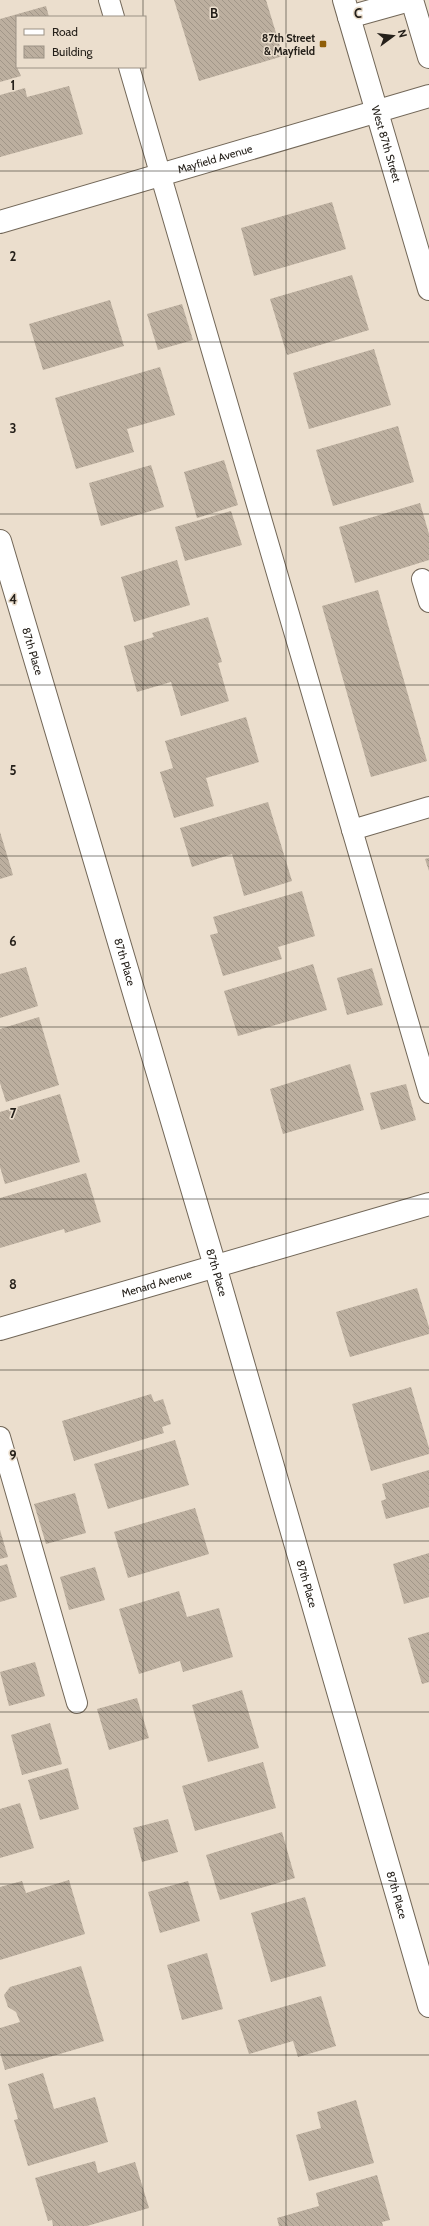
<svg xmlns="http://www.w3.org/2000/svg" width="429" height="2226" font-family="Cabin,sans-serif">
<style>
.building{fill:url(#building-back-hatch)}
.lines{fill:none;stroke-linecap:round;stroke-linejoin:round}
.lane-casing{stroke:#726758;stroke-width:22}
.street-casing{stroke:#726758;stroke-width:24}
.secondary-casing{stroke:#726758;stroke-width:24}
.lane{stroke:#fff;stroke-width:20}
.street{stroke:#fff;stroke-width:22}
.secondary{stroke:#fff;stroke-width:22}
.grid{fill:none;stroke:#25201a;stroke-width:1;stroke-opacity:0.55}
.poi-dot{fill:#8f5e09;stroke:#ebdecd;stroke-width:1.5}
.labels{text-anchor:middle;stroke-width:3;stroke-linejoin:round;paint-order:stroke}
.poi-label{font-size:11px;font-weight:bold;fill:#25201a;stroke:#ebdecd;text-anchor:end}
.street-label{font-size:11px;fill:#25201a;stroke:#ebdecd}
.grid-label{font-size:13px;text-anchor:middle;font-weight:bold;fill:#25201a;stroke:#ebdecd;stroke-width:3;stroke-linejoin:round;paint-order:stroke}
</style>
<defs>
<pattern id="building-back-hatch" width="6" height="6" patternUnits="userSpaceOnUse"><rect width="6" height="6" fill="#bcaf9f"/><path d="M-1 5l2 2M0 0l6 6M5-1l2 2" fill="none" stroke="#a19688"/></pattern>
</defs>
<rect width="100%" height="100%" fill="#ebdecd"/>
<g class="building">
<polygon points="174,0 266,0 283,56 199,81"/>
<polygon points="46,6 49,17 17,17 17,67 21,76 0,82 0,19"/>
<polygon points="69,86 83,134 0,157 0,95 25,88 27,97"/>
<polygon points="332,202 346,249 254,276 241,228"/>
<polygon points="352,275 369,330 287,355 270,299"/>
<polygon points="110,300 124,346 43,370 29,324"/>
<polygon points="182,304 193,340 158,350 147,314"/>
<polygon points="374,349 391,405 309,429 293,373"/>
<polygon points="160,367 175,415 127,429 134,452 76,469 55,398"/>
<polygon points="398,426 414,482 333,506 316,450"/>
<polygon points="224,460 238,505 197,518 184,472"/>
<polygon points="151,465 164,507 101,526 89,483"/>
<polygon points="420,503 429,534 429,560 355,583 339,527"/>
<polygon points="231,511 242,545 185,561 175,527"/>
<polygon points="177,560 190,605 134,622 121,577"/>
<polygon points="378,590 427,761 371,777 322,606"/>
<polygon points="208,617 222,662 218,663 229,701 181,716 171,682 137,692 124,646 154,637 152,633"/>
<polygon points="246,717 259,762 206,778 214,806 174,818 160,772 173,768 165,741"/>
<polygon points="268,802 292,881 244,896 232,854 192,867 180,828"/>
<polygon points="0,832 13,875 0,879"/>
<polygon points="429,858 429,871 425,859"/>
<polygon points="302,891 315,936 278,947 282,959 223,976 210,935 218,933 213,917"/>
<polygon points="313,964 327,1010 238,1036 224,991"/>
<polygon points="26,967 38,1006 0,1018 0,974"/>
<polygon points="372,968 383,1005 347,1015 337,978"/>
<polygon points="39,1017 59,1085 6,1102 0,1083 0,1029"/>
<polygon points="350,1064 364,1110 283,1134 270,1089"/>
<polygon points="406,1084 416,1120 381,1130 370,1093"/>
<polygon points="60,1094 80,1162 5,1184 0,1167 0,1112"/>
<polygon points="86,1173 101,1222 65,1233 64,1229 0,1248 0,1198"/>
<polygon points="417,1288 429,1327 429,1334 350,1357 336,1312"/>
<polygon points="411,1387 429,1448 429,1454 371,1471 352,1404"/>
<polygon points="151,1394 154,1402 163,1399 171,1424 162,1427 164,1433 74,1461 62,1421"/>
<polygon points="175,1440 189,1485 108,1509 94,1464"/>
<polygon points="429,1470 429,1507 386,1519 381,1501 386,1499 382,1484"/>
<polygon points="75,1493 86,1533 46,1544 34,1504"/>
<polygon points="195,1508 209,1554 128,1578 114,1532"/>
<polygon points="0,1530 8,1557 0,1559"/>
<polygon points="429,1553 429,1597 404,1604 393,1564"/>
<polygon points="7,1564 17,1597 0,1602 0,1566"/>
<polygon points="95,1567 105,1600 69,1610 60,1577"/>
<polygon points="179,1591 187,1617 219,1608 233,1657 183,1672 180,1661 139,1674 119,1609"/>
<polygon points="429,1632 429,1682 422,1684 408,1638"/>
<polygon points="35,1662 45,1696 9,1706 0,1672"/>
<polygon points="242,1690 259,1748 208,1762 192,1705"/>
<polygon points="137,1698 149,1738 109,1750 97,1709"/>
<polygon points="50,1723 62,1764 22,1775 11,1735"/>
<polygon points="263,1762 276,1808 195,1831 182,1786"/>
<polygon points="68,1768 79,1809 40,1820 28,1780"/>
<polygon points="20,1803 34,1848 0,1858 0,1809"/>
<polygon points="168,1819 178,1852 142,1862 133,1828"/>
<polygon points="282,1832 295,1878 220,1900 206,1855"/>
<polygon points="69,1880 85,1934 0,1960 0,1887 22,1881 26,1893"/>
<polygon points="188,1881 200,1921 160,1933 148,1892"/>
<polygon points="305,1897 326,1966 271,1982 251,1913"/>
<polygon points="207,1953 223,2009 182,2020 167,1965"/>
<polygon points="81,1966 104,2041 5,2070 0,2052 0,2028 20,2022 16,2012 8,2007 4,1995 10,1987"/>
<polygon points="321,1996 336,2046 298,2057 293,2041 249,2054 238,2020"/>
<polygon points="43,2073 54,2109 95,2097 108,2142 28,2166 14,2120 18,2119 8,2084"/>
<polygon points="356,2100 374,2163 309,2181 296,2135 321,2128 317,2112"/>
<polygon points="95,2161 98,2173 135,2162 149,2208 87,2226 53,2226 52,2220 48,2221 35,2178"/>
<polygon points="377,2175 390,2220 382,2222 383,2226 279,2226 277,2218 319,2206 316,2193"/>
</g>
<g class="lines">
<g class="lane-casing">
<g id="lane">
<polyline points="109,0 114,17"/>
<polyline points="129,67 429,1093"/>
<polyline points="422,579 429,602"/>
<polyline points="352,830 429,807"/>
<polyline points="0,1437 77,1703"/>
</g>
</g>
<g class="street-casing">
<g id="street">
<polyline points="349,17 410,0"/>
<path id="s1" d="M0 222 429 96"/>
<path id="s2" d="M0 541 215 1266 429 2006"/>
<path id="s3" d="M0 1329 429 1204"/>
</g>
</g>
<g class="secondary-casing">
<g id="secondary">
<path id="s4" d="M344 0 429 289"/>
<polyline points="412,0 429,57"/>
</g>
</g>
<use href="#lane" class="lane"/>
<use href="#street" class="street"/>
<use href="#secondary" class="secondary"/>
</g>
<path class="grid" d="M143 0V17M286 0V2226M143 67V2226M0 171H429M0 342H429M0 514H429M0 685H429M0 856H429M0 1027H429M0 1199H429M0 1370H429M0 1541H429M0 1712H429M0 1884H429M0 2055H429"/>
<rect class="poi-dot" x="319" y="40" width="8" height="8" rx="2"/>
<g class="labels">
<g class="poi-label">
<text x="315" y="42">87th Street<tspan x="315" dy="13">&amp; Mayfield</tspan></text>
</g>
<g class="street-label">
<text dy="4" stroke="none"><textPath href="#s4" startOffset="150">West 87th Street</textPath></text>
<text dy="4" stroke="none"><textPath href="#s1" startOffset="224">Mayfield Avenue</textPath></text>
<text dy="4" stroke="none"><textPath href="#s2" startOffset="115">87th Place</textPath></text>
<text dy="4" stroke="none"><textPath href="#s2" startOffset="439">87th Place</textPath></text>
<text dy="4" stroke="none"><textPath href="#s2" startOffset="763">87th Place</textPath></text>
<text dy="4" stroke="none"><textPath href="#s3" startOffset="163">Menard Avenue</textPath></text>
<text dy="4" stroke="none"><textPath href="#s2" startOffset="1087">87th Place</textPath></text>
<text dy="4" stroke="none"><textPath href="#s2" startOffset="1411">87th Place</textPath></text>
</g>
</g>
<g class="grid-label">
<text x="214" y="18">B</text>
<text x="358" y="18">C</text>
<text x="13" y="90">1</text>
<text x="13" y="261">2</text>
<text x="13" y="433">3</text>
<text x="13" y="604">4</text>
<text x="13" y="775">5</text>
<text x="13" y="946">6</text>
<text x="13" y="1118">7</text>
<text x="13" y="1289">8</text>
<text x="13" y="1460">9</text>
</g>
<rect x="16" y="16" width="130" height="52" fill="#ebdecd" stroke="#9c9285"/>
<rect x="24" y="29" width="20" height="6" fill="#ffffff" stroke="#9c9285"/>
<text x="52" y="36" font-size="12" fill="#25201a">Road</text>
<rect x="24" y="46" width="20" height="12" fill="url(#building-back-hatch)" stroke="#9c9285"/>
<text x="52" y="56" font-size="12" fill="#25201a">Building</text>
<g transform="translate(393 36) rotate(75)" stroke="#ebdecd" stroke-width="3" paint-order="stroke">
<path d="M0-3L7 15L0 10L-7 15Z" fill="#25201a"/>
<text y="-6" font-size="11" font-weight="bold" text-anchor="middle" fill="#25201a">N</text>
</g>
</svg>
